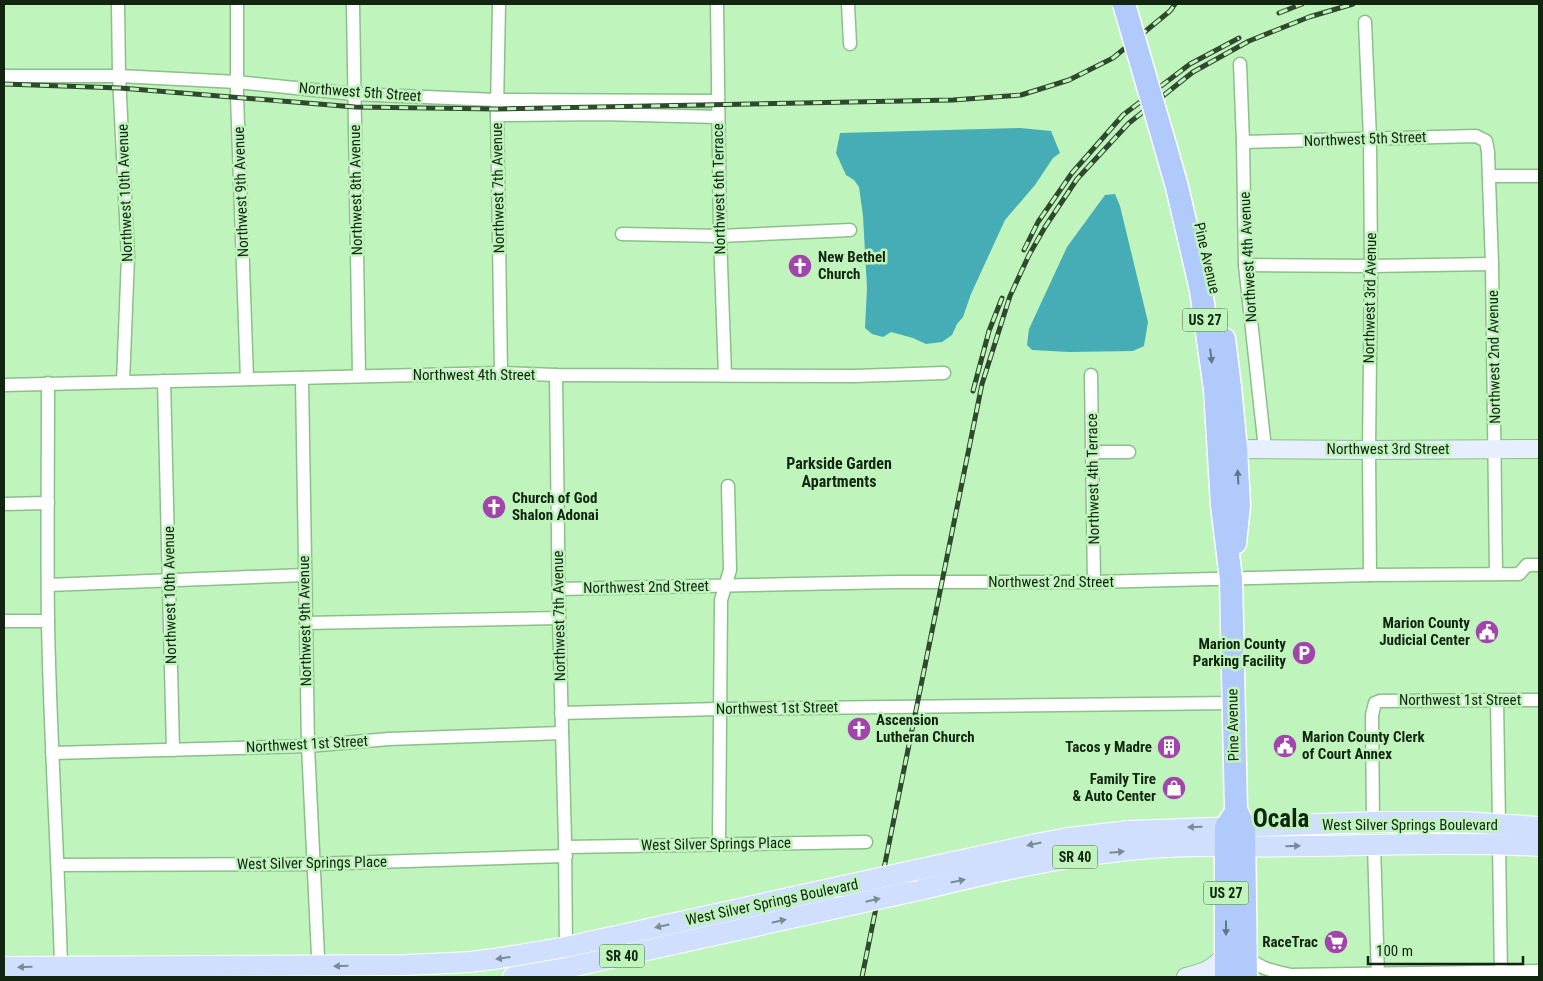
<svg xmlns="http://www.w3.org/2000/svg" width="1543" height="981" font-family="'Roboto Condensed',sans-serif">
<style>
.water{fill:#46adb6}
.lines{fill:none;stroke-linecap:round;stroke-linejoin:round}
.street-casing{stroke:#8cbf89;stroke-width:15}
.secondary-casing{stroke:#8cbf89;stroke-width:20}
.primary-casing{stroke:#fff;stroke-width:22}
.highway-casing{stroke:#fff;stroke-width:25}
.street{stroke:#fff;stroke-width:12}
.secondary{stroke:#e7effe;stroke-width:18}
.primary{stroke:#d0dffd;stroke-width:20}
.highway{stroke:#b0cafc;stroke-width:22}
.rail-casing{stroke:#30492e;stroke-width:5}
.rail{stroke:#bff4bc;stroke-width:3;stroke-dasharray:9;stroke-linecap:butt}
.primary-bridge-casing{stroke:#fff;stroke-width:22;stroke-linecap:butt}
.highway-bridge-casing{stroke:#fff;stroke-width:25;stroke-linecap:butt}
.primary-bridge{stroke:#d0dffd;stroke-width:20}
.highway-bridge{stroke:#b0cafc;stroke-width:22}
.oneway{fill:#607886}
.oneway2{fill:#7a8b92}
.labels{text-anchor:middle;stroke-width:5;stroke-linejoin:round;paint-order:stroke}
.shield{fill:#bff4bc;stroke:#456344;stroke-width:1}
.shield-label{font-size:14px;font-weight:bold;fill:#112510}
.street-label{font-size:15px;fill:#112510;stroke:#bff4bc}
.poi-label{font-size:15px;font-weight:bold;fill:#112510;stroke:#bff4bc;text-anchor:end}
.neighbourhood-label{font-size:16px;font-weight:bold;fill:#112510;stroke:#bff4bc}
.town-label{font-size:25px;font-weight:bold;fill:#112510;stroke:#bff4bc}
</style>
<rect width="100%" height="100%" fill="#bff4bc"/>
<g class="water">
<polygon points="1020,128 1051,131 1060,153 1053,158 1035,185 1005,220 971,294 963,317 957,324 952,335 942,342 926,344 913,338 891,332 883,337 872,334 865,328 867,288 863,216 859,187 854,180 846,175 836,153 840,133"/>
<polygon points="1115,194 1120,206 1148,322 1144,346 1133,351 1069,352 1032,350 1027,345 1029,329 1067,247 1105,195"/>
</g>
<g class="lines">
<g class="street-casing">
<g id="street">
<polyline points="118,4 119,76 128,257 123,382"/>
<polyline points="237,4 237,96 247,379"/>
<polyline points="353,4 359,375"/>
<polyline points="499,4 497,109 501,373"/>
<polyline points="717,4 720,236 725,375"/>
<polyline points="848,4 850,44"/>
<polyline points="1365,22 1370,138 1371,266 1369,450 1370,575"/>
<polyline points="1240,64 1243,142 1245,265 1265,449"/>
<polyline points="4,76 119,76 237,82 354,94 497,100 717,101"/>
<polyline points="497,115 602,114 717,117"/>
<polyline points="1243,142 1476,136 1486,141 1488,152 1492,264 1496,574"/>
<polyline points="1489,176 1539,176"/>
<polyline points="622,234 720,236 850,230"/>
<polyline points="1245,265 1371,266 1492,264"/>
<polyline points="556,375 559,618 565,841 566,953"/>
<polyline points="1091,375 1094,582"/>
<polyline points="302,378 308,746 319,977"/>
<polyline points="164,381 173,750"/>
<path d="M48 383C48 463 47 543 48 622 50 737 58 852 61 966"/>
<polyline points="4,385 501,373 556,375 855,376 944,373"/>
<polyline points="1093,452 1129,452"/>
<polyline points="4,504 48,503"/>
<polyline points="48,585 304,575"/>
<polyline points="559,589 894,582 1094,582 1370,575 1519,574 1527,565 1539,565"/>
<polyline points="4,621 48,621"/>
<polyline points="306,623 559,618"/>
<polyline points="1497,700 1499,824"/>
<polyline points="561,713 719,709 1233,703"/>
<polyline points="52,753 308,746 389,739 562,733"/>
<polyline points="1373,822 1372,715 1375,703 1380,701 1539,700"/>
<polyline points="719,844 721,600 730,570 728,486"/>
<polyline points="1499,844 1501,977"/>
<polyline points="1374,845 1378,977"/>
<polyline points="566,847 866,842"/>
<polyline points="58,865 313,864 566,856"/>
<path d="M1246 956C1260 969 1273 971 1291 975L1539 971"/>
</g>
</g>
<g class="secondary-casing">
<g id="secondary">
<polyline points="1236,449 1369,450 1539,449"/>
<path d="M1186 977C1205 972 1213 970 1226 954"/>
</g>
</g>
<g class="primary-casing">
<g id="primary">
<polyline points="916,870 1036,844 1068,838 1128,831 1373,822 1464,822 1539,827"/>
<path d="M910 892C971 878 1033 862 1096 854 1131 849 1170 846 1205 846 1237 846 1269 847 1300 846 1380 845 1460 842 1539 846"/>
<polyline points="4,967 406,965 470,962 501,958 566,947 843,886"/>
<polyline points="513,977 566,968 837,908"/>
</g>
</g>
<g class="highway-casing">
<g id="highway">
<polyline points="1163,138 1177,187 1201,290 1215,389 1222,505 1231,579 1236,810 1244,826 1246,977"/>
<polyline points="1224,339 1230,387 1236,449 1239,505 1235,543"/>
<polyline points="1226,977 1226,827 1236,812"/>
</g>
</g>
<use href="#street" class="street"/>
<use href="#secondary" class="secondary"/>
<use href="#primary" class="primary"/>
<use href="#highway" class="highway"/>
<g class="rail-casing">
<g id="rail">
<polyline points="1279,13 1302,4"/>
<polyline points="4,84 120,88 355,107 497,109 953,100 1021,95 1069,80 1113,58 1170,11 1175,4"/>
<polyline points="1024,250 1038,222 1072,173 1123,115 1190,64 1239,38"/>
<polyline points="973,391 989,331 1002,298"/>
<polyline points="862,977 982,384 1010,296 1029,255 1045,227 1077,179 1129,123 1193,72 1249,41 1309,17 1353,4"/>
</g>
</g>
<use href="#rail" class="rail"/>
<g class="primary-bridge-casing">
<g id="primary-bridge">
<polyline points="843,886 916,870"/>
<polyline points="837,908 910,892"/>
</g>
</g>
<g class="highway-bridge-casing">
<polyline id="highway-bridge" points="1124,4 1163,138"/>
</g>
<use href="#primary-bridge" class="primary-bridge"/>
<use href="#highway-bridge" class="highway-bridge"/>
</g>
<defs><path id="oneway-solid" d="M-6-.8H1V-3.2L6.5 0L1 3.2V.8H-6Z" transform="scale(1.25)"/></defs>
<g class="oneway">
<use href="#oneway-solid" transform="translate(1211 356) rotate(83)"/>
<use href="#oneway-solid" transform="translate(1238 477) rotate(-93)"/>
<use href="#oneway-solid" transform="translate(1226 928) rotate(90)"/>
</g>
<g class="oneway2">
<use href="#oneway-solid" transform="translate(1195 827) rotate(178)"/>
<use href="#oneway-solid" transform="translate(1034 844) rotate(168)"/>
<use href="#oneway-solid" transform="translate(1293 846) rotate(-1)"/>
<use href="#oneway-solid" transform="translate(1117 852) rotate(-5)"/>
<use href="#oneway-solid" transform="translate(958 881) rotate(-12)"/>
<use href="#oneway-solid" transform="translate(873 900) rotate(-13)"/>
<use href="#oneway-solid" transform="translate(779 921) rotate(-13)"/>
<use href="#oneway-solid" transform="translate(662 926) rotate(168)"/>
<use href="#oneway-solid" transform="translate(503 958) rotate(172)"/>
<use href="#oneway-solid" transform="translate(341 966) rotate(179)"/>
<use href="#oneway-solid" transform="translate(25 967) rotate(179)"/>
</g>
<defs>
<g id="church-disc" transform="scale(1.25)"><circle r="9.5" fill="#a344ad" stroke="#bff4bc"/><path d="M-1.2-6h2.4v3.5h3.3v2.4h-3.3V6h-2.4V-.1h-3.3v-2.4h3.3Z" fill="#fff"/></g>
<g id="civic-disc" transform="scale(1.25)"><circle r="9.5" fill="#a344ad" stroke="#bff4bc"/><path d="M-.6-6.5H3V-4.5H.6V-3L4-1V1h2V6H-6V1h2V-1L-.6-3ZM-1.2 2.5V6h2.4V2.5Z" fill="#fff"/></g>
<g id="parking-disc" transform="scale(1.25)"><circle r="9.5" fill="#a344ad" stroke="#bff4bc"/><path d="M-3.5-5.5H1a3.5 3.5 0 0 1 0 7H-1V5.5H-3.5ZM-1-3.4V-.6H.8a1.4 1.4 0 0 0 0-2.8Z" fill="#fff"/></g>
<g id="building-disc" transform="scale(1.25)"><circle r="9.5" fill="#a344ad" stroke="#bff4bc"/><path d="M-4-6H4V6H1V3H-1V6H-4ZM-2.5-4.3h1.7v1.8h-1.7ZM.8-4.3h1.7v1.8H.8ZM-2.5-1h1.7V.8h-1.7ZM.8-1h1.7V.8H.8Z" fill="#fff"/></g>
<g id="shop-disc" transform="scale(1.25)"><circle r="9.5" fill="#a344ad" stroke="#bff4bc"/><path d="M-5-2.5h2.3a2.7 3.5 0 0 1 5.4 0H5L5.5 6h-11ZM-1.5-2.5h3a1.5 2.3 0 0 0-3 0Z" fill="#fff"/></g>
<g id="supermarket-disc" transform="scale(1.25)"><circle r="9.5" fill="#a344ad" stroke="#bff4bc"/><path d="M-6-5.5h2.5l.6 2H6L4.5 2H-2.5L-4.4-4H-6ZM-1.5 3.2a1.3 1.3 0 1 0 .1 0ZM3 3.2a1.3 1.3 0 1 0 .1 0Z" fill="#fff"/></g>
</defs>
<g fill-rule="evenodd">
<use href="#church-disc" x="800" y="266"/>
<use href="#church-disc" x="494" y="507"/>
<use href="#civic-disc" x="1487" y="632"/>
<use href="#parking-disc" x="1304" y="653"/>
<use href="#church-disc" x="859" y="729"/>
<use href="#civic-disc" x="1285" y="746"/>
<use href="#building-disc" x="1169" y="747"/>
<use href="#shop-disc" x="1174" y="788"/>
<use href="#supermarket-disc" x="1336" y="942"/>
</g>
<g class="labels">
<g class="shield">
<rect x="1182.5" y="308.5" width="45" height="23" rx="4"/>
<rect x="1052.5" y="845.5" width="45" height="23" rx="4"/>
<rect x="1203.5" y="881.5" width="45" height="23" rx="4"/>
<rect x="599.5" y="944.5" width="45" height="23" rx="4"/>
</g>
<g class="shield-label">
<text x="1205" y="325">US 27</text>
<text x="1075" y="862">SR 40</text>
<text x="1226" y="898">US 27</text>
<text x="622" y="961">SR 40</text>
</g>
<g class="street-label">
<text transform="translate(360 92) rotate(4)" y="5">Northwest 5th Street</text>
<text transform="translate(1365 139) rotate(-2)" y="5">Northwest 5th Street</text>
<text transform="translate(498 188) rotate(-91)" y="5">Northwest 7th Avenue</text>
<text transform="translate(719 189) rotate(-91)" y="5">Northwest 6th Terrace</text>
<text transform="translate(356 190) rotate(-91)" y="5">Northwest 8th Avenue</text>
<text transform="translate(241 192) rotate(-92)" y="5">Northwest 9th Avenue</text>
<text transform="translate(125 193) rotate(-92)" y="5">Northwest 10th Avenue</text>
<text transform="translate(1248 257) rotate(-93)" y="5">Northwest 4th Avenue</text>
<text transform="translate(1207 258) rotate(77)" y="5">Pine Avenue</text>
<text transform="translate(1370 298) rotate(-89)" y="5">Northwest 3rd Avenue</text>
<text transform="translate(1494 357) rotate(-91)" y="5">Northwest 2nd Avenue</text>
<text x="474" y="380">Northwest 4th Street</text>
<text x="1388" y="454">Northwest 3rd Street</text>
<text transform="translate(1093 479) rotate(-91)" y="5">Northwest 4th Terrace</text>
<text x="1051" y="587">Northwest 2nd Street</text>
<text transform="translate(646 587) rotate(-1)" y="5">Northwest 2nd Street</text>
<text transform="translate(170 595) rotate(-91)" y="5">Northwest 10th Avenue</text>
<text transform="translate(559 616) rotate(-91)" y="5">Northwest 7th Avenue</text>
<text transform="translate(305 621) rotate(-91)" y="5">Northwest 9th Avenue</text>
<text x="1460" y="705">Northwest 1st Street</text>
<text transform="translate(777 708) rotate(-1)" y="5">Northwest 1st Street</text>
<text transform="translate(1233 725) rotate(-91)" y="5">Pine Avenue</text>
<text transform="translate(307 744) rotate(-3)" y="5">Northwest 1st Street</text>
<text x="1410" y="830">West Silver Springs Boulevard</text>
<text transform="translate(716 844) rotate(-1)" y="5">West Silver Springs Place</text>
<text transform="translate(312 863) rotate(-1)" y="5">West Silver Springs Place</text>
<text transform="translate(772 902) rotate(-12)" y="5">West Silver Springs Boulevard</text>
</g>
<g class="poi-label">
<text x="818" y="262" text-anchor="start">New Bethel<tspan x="818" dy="17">Church</tspan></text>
<text x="512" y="503" text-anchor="start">Church of God<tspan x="512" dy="17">Shalon Adonai</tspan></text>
<text x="1470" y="628">Marion County<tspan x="1470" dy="17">Judicial Center</tspan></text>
<text x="1286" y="649">Marion County<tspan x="1286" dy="17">Parking Facility</tspan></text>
<text x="876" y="725" text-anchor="start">Ascension<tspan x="876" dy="17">Lutheran Church</tspan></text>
<text x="1302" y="742" text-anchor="start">Marion County Clerk<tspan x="1302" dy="17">of Court Annex</tspan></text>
<text x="1152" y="752">Tacos y Madre</text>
<text x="1156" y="784">Family Tire<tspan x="1156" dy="17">&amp; Auto Center</tspan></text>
<text x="1318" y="947">RaceTrac</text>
</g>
<g class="neighbourhood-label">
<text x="839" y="469">Parkside Garden<tspan x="839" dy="18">Apartments</tspan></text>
</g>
<g class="town-label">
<text x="1281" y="827">Ocala</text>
</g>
</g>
<rect width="1543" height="981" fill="none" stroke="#112510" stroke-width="10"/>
<path d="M1368 956v8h155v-8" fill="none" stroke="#112510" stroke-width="2.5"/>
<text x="1376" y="956" font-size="15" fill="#112510" stroke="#bff4bc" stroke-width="4" paint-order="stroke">100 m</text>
</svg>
